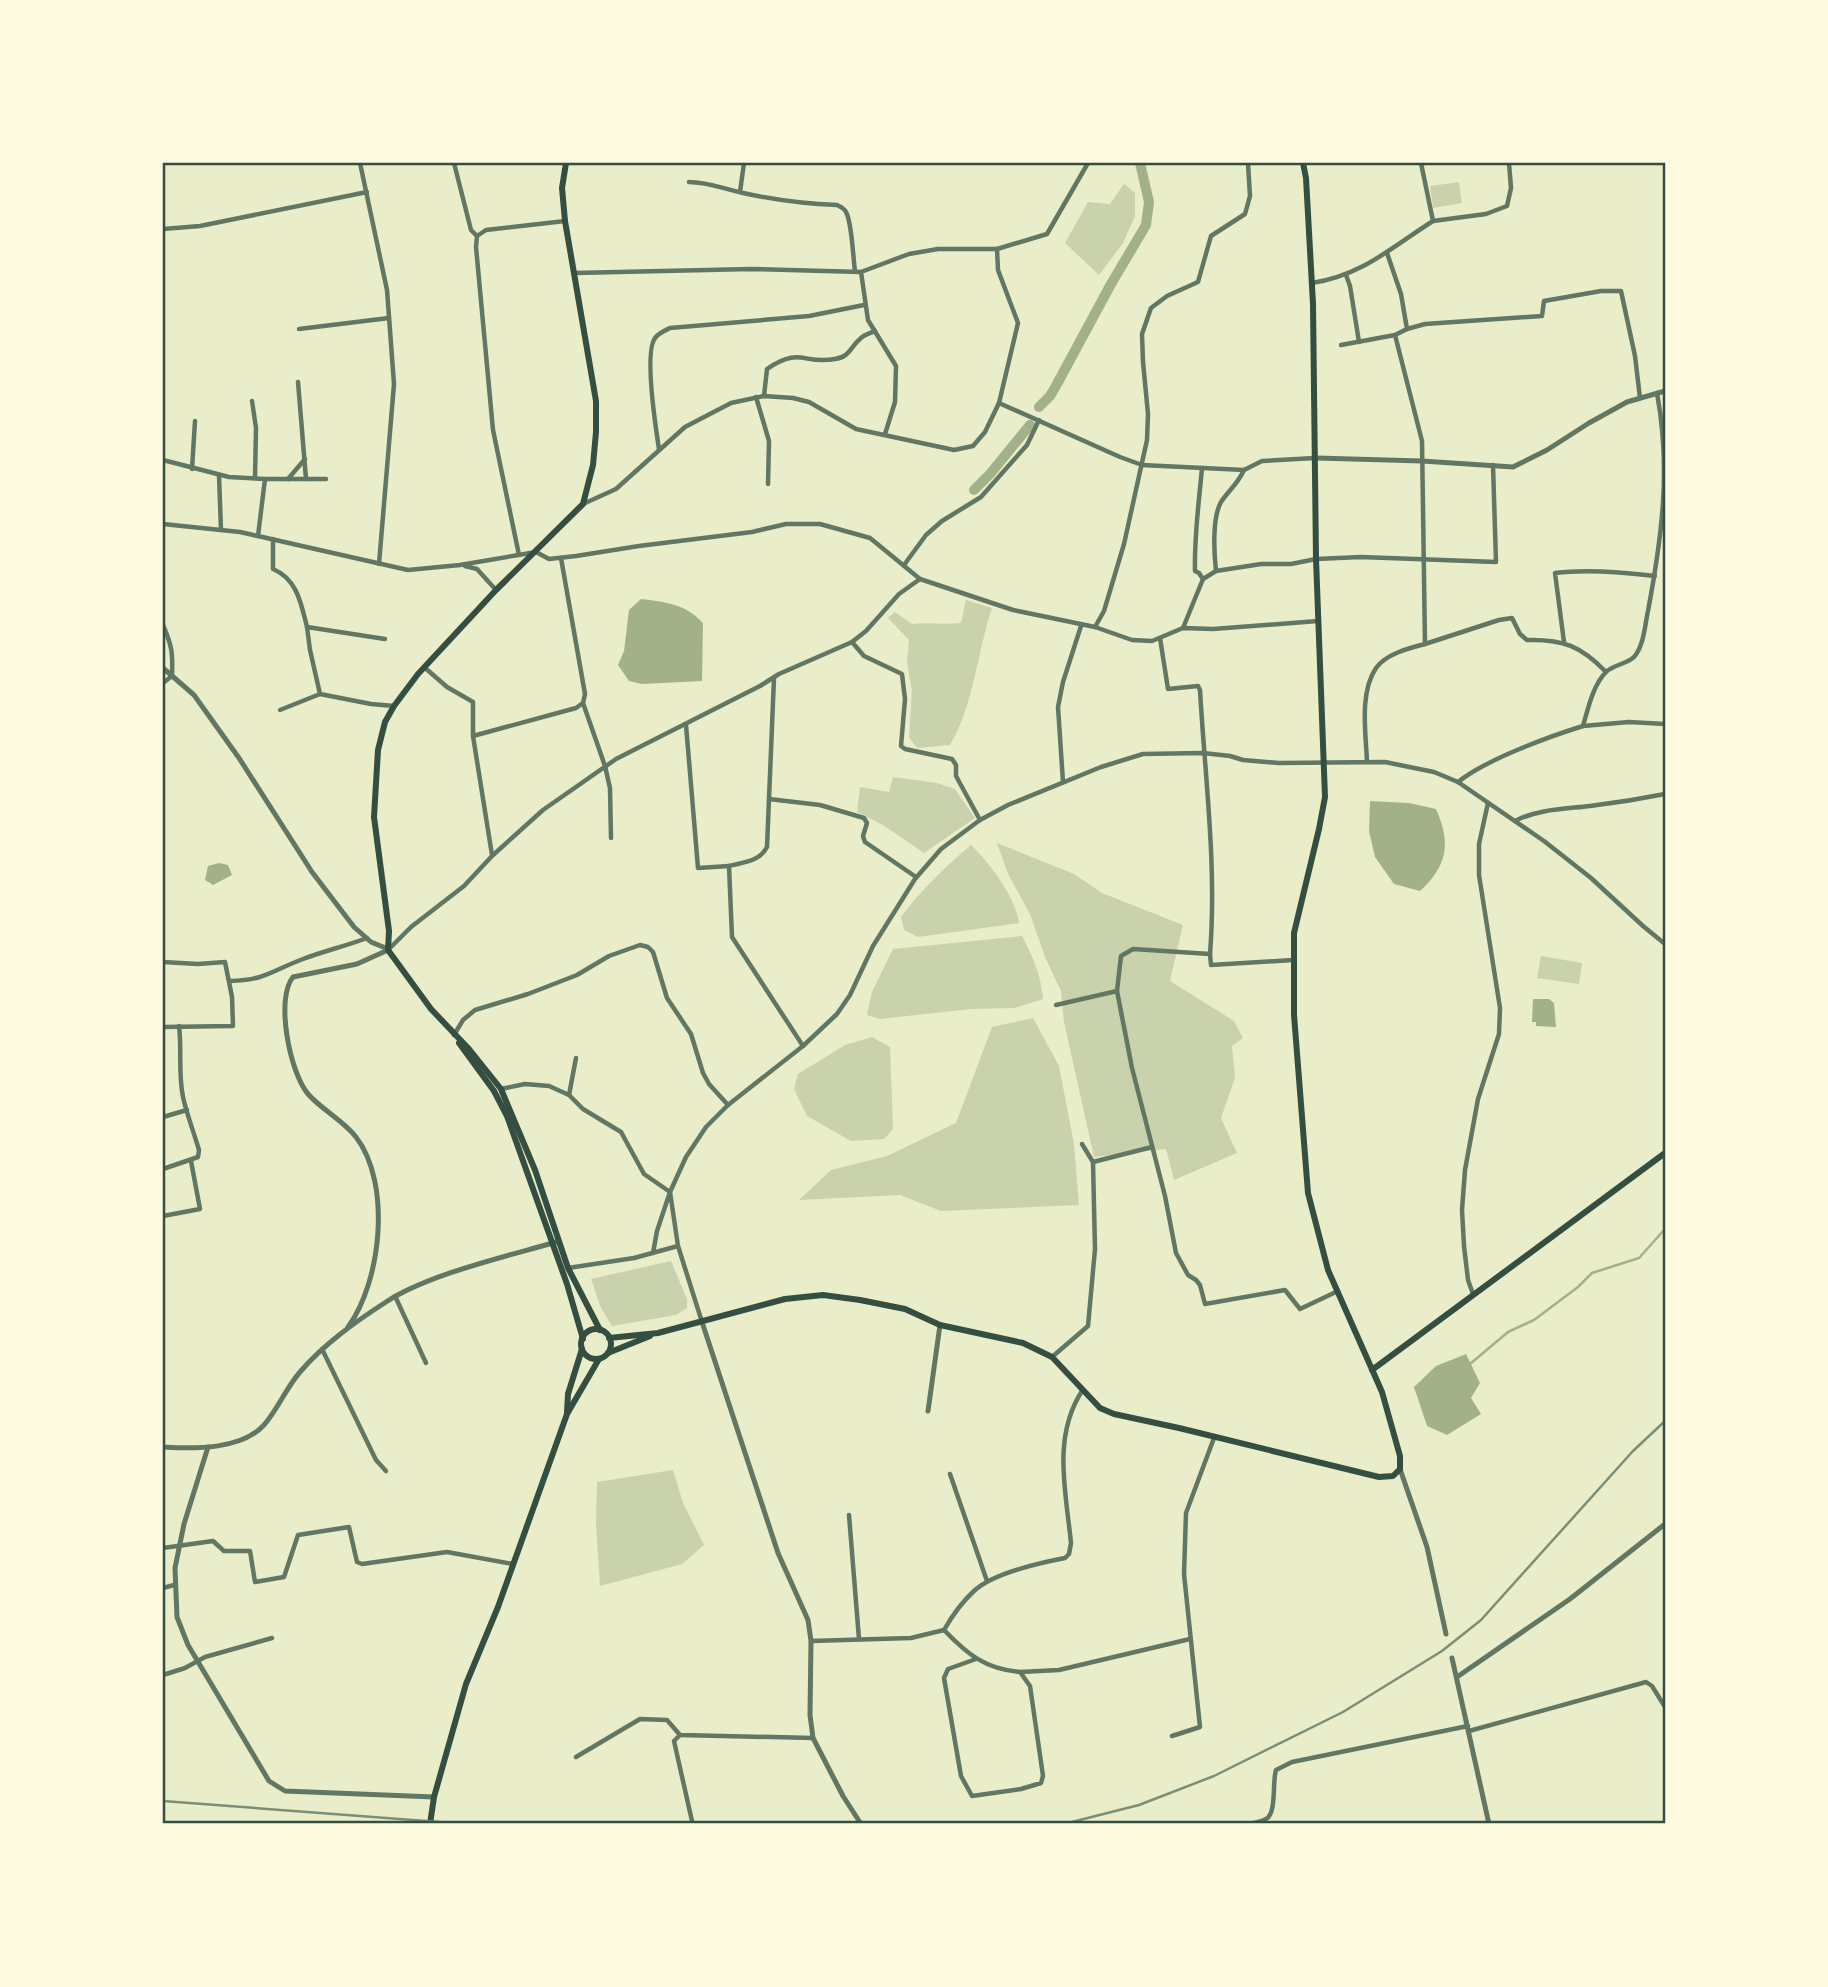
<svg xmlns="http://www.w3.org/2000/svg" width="1828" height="1987" font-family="'Roboto Condensed',sans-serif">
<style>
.green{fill:#cad2ad}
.water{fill:#a3b18a}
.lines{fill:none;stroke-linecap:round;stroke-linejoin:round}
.stream{stroke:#a3b18a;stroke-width:2.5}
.canal{stroke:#a3b18a;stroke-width:10}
.minor{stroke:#617663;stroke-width:4.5}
.tertiary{stroke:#617663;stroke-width:5}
.secondary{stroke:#344e41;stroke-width:6}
.rail{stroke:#7c8e77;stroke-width:2.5}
.neatline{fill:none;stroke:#344e41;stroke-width:2.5}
</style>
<rect width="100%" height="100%" fill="#e9edc9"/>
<g class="green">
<polygon points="1459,182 1462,203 1433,208 1430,186"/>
<polygon points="1124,184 1135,193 1135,216 1123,243 1099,275 1065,243 1088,202 1110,204"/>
<path d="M966 600 992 608C977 653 974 704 950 745L917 748 909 737 912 691 907 663 909 640 888 618 895 612 912 624C929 622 944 625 961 623Z"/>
<polygon points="893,777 937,783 955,789 975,818 924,853 883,825 857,812 860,787 889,792"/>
<polygon points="997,843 1074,874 1102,893 1183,925 1170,981 1234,1021 1243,1038 1232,1046 1235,1078 1221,1118 1237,1153 1174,1180 1166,1149 1094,1157 1064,1022 1061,991 1045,957 1030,914 1008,874"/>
<path d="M971 845C989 862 1016 898 1019 923L918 937 904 930 901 917C922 889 945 867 971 845Z"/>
<path d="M1022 936C1033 957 1041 975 1043 999L1014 1008 971 1009 880 1019 867 1015 872 992 893 949Z"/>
<polygon points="1541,956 1582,963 1579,984 1537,978"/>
<polygon points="1033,1018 1059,1066 1074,1144 1079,1205 941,1211 900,1195 799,1200 831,1170 887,1156 956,1123 992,1027"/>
<polygon points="872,1037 890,1047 893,1129 884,1139 851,1141 807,1116 794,1089 798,1074 845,1045"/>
<polygon points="671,1261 687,1299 687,1308 676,1315 612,1326 601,1308 591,1279"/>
<polygon points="673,1470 683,1503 704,1545 682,1564 600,1586 596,1525 597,1482"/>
</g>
<g class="water">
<path d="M641 599C665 602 686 604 703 623L702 681 642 684 629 681 618 665 624 651 629 610Z"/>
<path d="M1370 801 1409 803 1436 809C1451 843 1448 865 1420 891L1394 884 1375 857 1369 831Z"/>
<polygon points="219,863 228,865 232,875 213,885 205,880 208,866"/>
<polygon points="1533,999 1549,999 1554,1003 1556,1027 1536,1026 1536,1022 1532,1022"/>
<polygon points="1466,1354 1480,1383 1471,1398 1481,1414 1447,1435 1427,1426 1414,1387 1436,1366"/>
</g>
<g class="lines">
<polyline class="stream" points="1470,1364 1508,1332 1534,1320 1578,1287 1592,1273 1639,1258 1665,1229"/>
<g class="canal">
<polyline points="1039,407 1050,396 1057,384 1111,284 1146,225 1149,202 1140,163"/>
<polyline points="974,490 990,474 1030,425"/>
</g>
<g class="minor">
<polyline points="360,163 387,290 394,384 379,564"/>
<polyline points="454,163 471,230 477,236"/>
<path d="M689 182C708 182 724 189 743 193 775 200 805 204 837 205 841 207 844 208 846 212 852 222 853 258 855 271"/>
<polyline points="740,192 744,163"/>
<polyline points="1433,221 1486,214 1507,206 1511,188 1509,163"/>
<polyline points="163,229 200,226 367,192"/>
<polyline points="997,249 1047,234 1088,163"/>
<polyline points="861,272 868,320 896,366 895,402 885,434"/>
<polyline points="574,273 751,269 861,272 909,254 938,249 997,249 998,270 1018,323 999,403 985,432 973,446 954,450 856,429 809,402 793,398 764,396 731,403 685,427 616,489 583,504"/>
<polyline points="1346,275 1350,286 1359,342"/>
<path d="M1312 283C1363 275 1392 247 1433 221L1421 163"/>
<polyline points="299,329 389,318"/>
<polyline points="1407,329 1425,324 1542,316 1544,301 1601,291 1621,291 1635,356 1640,398"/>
<polyline points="1341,345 1395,335"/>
<polyline points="298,382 306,479"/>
<path d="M764 396 767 369C801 346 803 365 835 359 850 357 850 347 860 339 863 335 870 333 875 331"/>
<polyline points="756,397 769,441 768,484"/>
<polyline points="252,401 256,428 255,477"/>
<polyline points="999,403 1120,457 1142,465 1244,470 1262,461 1315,458"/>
<path d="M659 449C656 429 643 349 656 337 659 333 666 330 670 328L809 316 864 305"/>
<polyline points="163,460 229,477 265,479 258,536"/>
<path d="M1202 468C1199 502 1194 536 1195 571L1199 573 1203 579"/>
<polyline points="192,469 195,421"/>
<polyline points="219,475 221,530"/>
<polyline points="265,479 326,479"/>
<polyline points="288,479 305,459"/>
<polyline points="163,524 240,532 408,570 460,565 536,552 549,559 576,556 639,546 752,532 786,524 820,524 870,538 920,579 899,594 866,631 852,642 779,674 760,686 616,759 543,810 492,856 464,886 411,927 388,950"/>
<path d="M273 539V569C297 579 301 603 307 627"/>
<polyline points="519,555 493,430 476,247 477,236 486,230 565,221"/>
<polyline points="904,565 926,535 942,521 981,497 1027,445 1039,420"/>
<polyline points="465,566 477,569 496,590"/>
<path d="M1216 571C1214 553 1212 518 1221 502 1229 490 1237 485 1244 470"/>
<polyline points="920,579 1013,610 1095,627 1132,640 1152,641 1183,628 1213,629 1318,621"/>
<path d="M163 625C172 646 173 653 172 676L163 683"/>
<polyline points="1095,627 1104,611 1124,544 1147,440 1148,414 1143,362 1142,334 1151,308 1167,296 1198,282 1211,236 1245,214 1250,196 1248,163"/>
<polyline points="1183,628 1203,579 1216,571 1261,564 1291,564 1316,559 1361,557 1496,562 1493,465"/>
<path d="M1160 638 1168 689 1198 686 1200 690C1205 778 1217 866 1210 954"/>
<polyline points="385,639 307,627 310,650 320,694 371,704 394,706"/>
<polyline points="852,642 864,656 902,674 905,699 901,746 905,749 952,759 956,765 956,776 980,820"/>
<path d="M1564 642 1555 573C1588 569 1622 572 1655 576"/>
<path d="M1425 644 1499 620 1512 618 1520 634 1527 640C1563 639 1581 646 1606 672"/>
<polyline points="424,667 447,687 473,702 473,736"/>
<polyline points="583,703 605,766 610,788 611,838"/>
<polyline points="280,710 320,694"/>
<polyline points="686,725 698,868 729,866 732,937 803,1046"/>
<polyline points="1583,726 1629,722 1665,724"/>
<path d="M1367 762C1366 734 1359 693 1376 668 1386 654 1409 648 1425 644L1422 441 1395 335 1407 329 1401 294 1387 253"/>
<polyline points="1063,782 1058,707 1063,682 1081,626"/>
<path d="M1458 782C1487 759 1548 737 1583 726 1588 709 1593 685 1606 672 1613 665 1627 664 1634 657 1644 646 1645 624 1648 611 1662 536 1671 469 1657 393"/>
<polyline points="769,799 820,805 864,818 867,823 863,836 865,842 916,877"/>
<path d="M1515 821C1538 809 1565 809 1590 806 1615 803 1640 799 1665 794"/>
<polyline points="492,855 473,736 576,708 583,703 585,694 561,558"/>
<path d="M729 866C744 862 759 862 767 847L774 678"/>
<polyline points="1293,960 1211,965 1210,954 1133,949 1121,956 1117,991 1132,1068 1165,1196 1176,1253 1188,1275 1196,1280 1200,1285 1205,1304 1285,1290 1300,1309 1338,1291"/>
<polyline points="163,962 198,964 225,962 232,997 233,1026 163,1027"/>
<path d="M230 981C266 980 271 971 303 959 324 951 346 946 367 938"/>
<polyline points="1056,1005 1117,991"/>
<polyline points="454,1035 463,1020 475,1010 528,994 577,975 609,956 640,945 648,947 653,952 667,998 691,1034 703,1073 709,1084 728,1105"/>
<polyline points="501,1089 525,1084 549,1086 569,1095 583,1109 621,1132 644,1174 670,1192 678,1246 702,1322"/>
<polyline points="569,1095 576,1058"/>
<polyline points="163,1117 187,1110"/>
<polyline points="1093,1162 1152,1147"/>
<path d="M163 1169 198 1157 199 1150C194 1133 187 1115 183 1097 178 1073 182 1050 179 1026"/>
<polyline points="163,1216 200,1209 191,1161"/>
<polyline points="653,1253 657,1231 670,1192 686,1157 706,1127 728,1105 803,1046 837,1014 850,995 873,946 915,879 941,849 980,820 1008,805 1101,767 1143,754 1203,753 1230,756 1243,760 1279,763 1385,762 1434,772 1458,782 1544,841 1591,878 1643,926 1665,944"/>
<polyline points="568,1268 634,1258 678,1246"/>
<polyline points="1473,1294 1468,1280 1464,1246 1462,1210 1465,1170 1478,1099 1499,1034 1500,1008 1479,875 1479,844 1488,803"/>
<polyline points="395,1296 426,1363"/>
<polyline points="322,1349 376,1460 386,1471"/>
<polyline points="1052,1357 1088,1326 1095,1249 1093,1162 1082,1144"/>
<polyline points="950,1474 987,1581"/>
<polyline points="849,1515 859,1639"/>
<polyline points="163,1548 213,1541 224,1551 250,1551 255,1582 284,1577 298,1535 349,1527 357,1562 362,1564 447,1552 513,1564"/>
<polyline points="163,1588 174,1585"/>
<path d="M944 1630C967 1654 985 1669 1020 1672L1030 1686 1043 1776 1041 1783 1021 1789 972 1796 961 1776 944 1678 948 1669 976 1659"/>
<path d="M811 1641 911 1638 944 1630C952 1616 962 1602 974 1591 993 1573 1039 1563 1065 1558L1069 1554 1071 1543C1066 1492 1052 1437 1082 1391"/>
<polyline points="1020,1672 1059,1670 1190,1639"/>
<polyline points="163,1675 185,1668 205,1657 272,1638"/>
<polyline points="1469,1731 1646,1682 1652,1686 1665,1707"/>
<polyline points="680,1735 674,1741 692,1821"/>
<polyline points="1172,1736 1200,1727 1184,1574 1186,1513 1214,1438"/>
<polyline points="576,1757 640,1719 667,1720 680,1735 813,1738"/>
<path d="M1249 1824C1254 1823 1261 1822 1266 1819 1277 1813 1272 1782 1276 1770L1292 1762 1468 1726"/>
<polyline points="1662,1824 1665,1823"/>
</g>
<g class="tertiary">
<polyline points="1316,458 1422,461 1513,467 1547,450 1589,423 1627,402 1665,391"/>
<polyline points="163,668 194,695 239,758 312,872 354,927 371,942 388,949"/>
<polyline points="702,1322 778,1553 808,1620 811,1641 810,1715 813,1738 843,1796 861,1824"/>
<path d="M348 1327C381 1282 392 1184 356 1137 343 1120 322 1110 308 1094 290 1073 275 999 293 977L357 964 388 950"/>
<polyline points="928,1411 940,1325"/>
<path d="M163 1447C194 1449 241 1450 264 1425 278 1409 286 1388 300 1372 324 1344 355 1322 386 1302 429 1274 505 1257 556 1242"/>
<polyline points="208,1447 184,1524 175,1568 177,1617 188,1645 269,1781 285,1791 434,1797"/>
<polyline points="1400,1469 1427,1547 1446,1634"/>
<polyline points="1452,1658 1489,1824"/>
<polyline points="1457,1677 1570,1599 1665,1524"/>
</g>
<g class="secondary">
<polyline points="566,163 562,188 565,221 596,401 596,432 593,465 583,504 496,590 418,674 394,706 385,722 378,750 374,817 389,931 388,950 431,1009 469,1049 501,1089 535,1170 568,1268 600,1330"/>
<polyline points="459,1043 494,1091 507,1116 567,1284 583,1339"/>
<circle cx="596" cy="1344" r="15"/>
<polyline points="609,1338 658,1333 785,1299 823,1295 860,1300 905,1309 940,1325 1023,1343 1052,1357 1100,1408 1114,1414 1179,1428 1379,1477 1393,1476 1400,1469 1400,1456 1382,1392 1328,1270 1308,1193 1294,1015 1294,933 1319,829 1325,797 1316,559 1313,304 1306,178 1303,163"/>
<polyline points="608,1353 650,1336"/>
<polyline points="1372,1370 1665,1153"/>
<polyline points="567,1412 568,1394 582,1349"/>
<polyline points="430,1824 434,1797 466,1684 498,1607 567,1414 599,1359"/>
</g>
<g class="rail">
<polyline points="163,1801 466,1824"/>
<polyline points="1064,1824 1139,1805 1214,1776 1343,1712 1442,1651 1481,1620 1633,1451 1665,1421"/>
</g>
</g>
<rect width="1828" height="1987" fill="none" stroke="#fefae0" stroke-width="329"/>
<rect x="164" y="164" width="1500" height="1658" class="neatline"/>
</svg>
